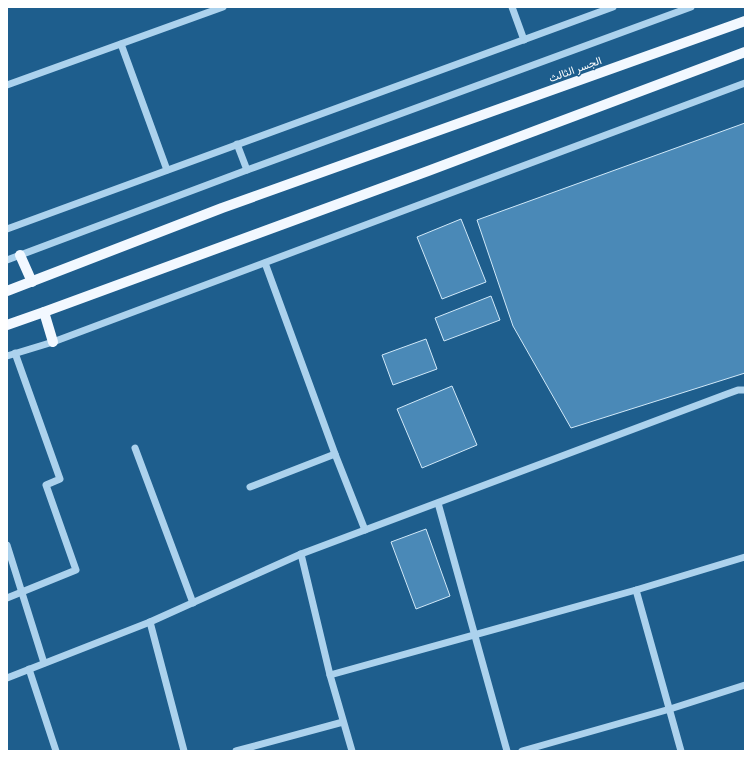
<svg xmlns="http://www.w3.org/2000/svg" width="752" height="758" font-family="'Source Sans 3',Vazirmatn,sans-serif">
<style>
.building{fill:#4a89b7;stroke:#d1e9f9}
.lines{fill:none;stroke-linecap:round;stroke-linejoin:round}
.minor{stroke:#acd2ed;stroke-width:7}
.major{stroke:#f2f8ff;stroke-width:10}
.labels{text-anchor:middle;stroke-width:3;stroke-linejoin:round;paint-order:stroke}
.street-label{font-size:11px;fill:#fff;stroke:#1e5e8d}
</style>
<rect width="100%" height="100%" fill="#1e5e8d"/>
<g class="building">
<polygon points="745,123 745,373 571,428 513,326 477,220"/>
<polygon points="461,219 486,282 442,299 417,237"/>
<polygon points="491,296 500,320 444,341 435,318"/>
<polygon points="426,339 437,369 393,385 382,355"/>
<polygon points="452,386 477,445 422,468 397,409"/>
<polygon points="426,529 450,596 416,609 391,542"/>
</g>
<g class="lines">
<g class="minor">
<polyline points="512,7 524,40"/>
<polyline points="121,44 167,170"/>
<polyline points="7,85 223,7"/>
<polyline points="237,144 247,170"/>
<polyline points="7,229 613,7"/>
<polyline points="7,260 247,170 691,7"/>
<polyline points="265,263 335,454 365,530"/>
<polyline points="7,356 53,342 440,197 745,83"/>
<polyline points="135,448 193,603"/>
<polyline points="250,487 335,454"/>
<polyline points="438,503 507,751"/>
<polyline points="7,545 44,663"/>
<polyline points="301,554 330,675 352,751"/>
<polyline points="636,590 681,751"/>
<polyline points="7,598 76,570 46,485 60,479 15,353"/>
<polyline points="150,622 184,751"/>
<polyline points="29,669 56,751"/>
<polyline points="330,675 636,590 745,557"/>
<polyline points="7,678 150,622 301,554 727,394 738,390 745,390"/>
<polyline points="236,751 343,722"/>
<polyline points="522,751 670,709 745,685"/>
</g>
<g class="major">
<polyline points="20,255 32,282"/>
<polyline points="7,291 222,208 745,21"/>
<polyline points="44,312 53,342"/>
<polyline points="7,325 44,312 428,171 745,52"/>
</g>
</g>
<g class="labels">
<g class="street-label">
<text transform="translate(575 69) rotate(-20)" y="4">الجسر الثالث</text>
</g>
</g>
<rect width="752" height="758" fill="none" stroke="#ffffff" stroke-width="16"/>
</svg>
